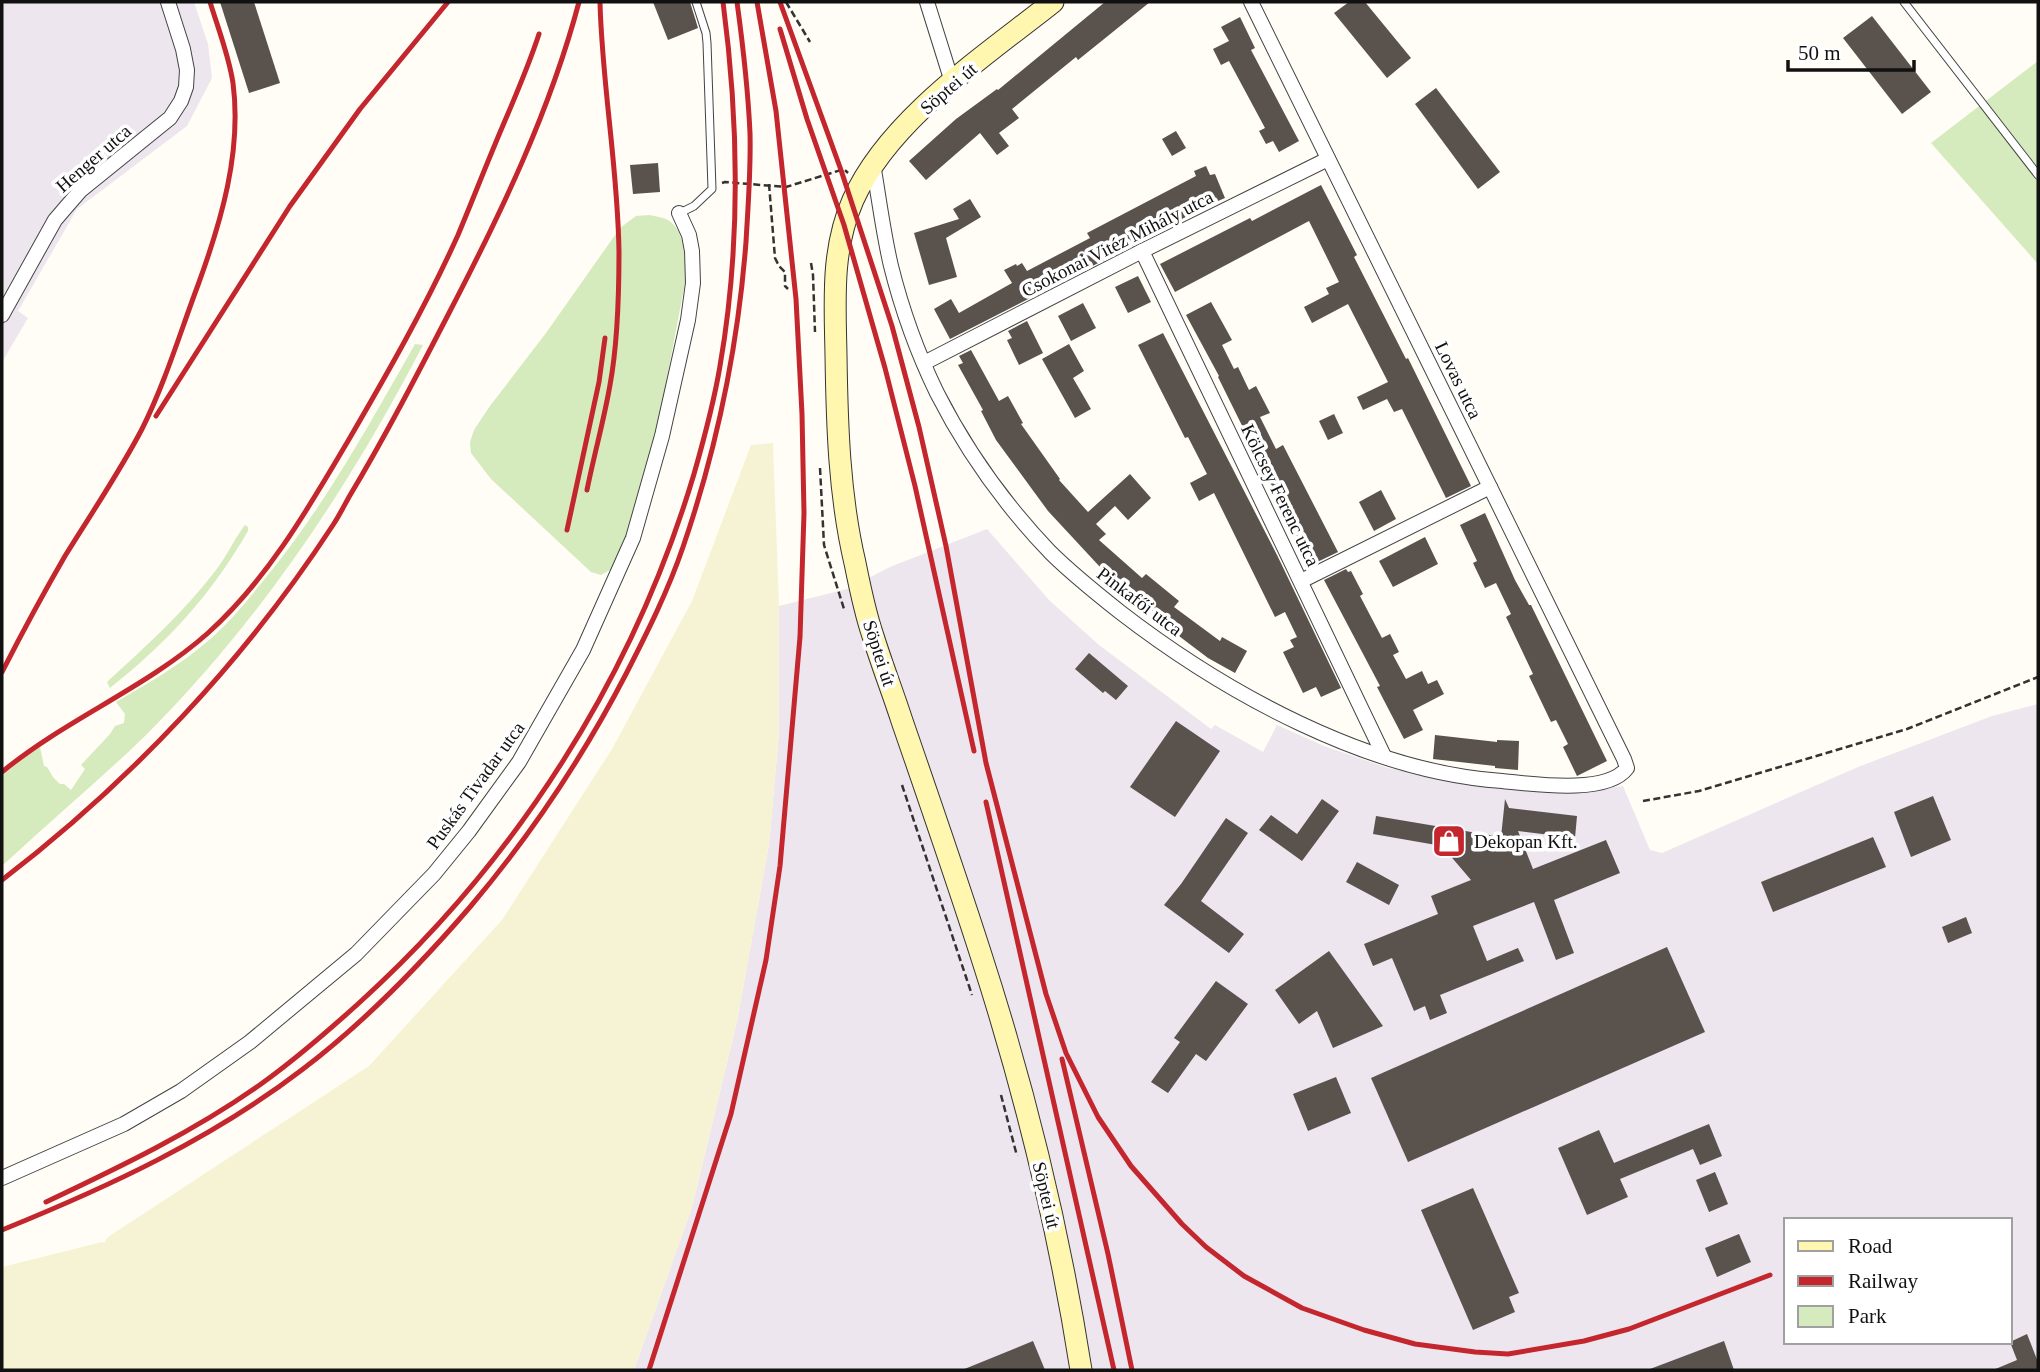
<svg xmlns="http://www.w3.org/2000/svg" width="2040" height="1372" font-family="Georgia,serif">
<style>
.industrial{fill:#eee6ef;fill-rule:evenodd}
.farmland{fill:#f6f3d4}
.green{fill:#d5ebbd}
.building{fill:#5a524d}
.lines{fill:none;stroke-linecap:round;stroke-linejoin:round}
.lane-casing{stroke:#444;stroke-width:9}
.street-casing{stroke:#444;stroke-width:16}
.secondary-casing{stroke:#333;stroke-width:23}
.path{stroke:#333;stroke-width:2.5;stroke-dasharray:7 3.5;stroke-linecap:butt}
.lane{stroke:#fff;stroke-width:7}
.street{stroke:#fff;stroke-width:14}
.secondary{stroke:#fff6b0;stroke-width:21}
.rail{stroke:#c4262e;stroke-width:5}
.labels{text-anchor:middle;stroke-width:7;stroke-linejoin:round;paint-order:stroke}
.street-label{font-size:19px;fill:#111;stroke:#fff}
.poi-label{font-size:19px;fill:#111;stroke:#fff;text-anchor:start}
</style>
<rect width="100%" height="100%" fill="#fffdf5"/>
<g class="industrial">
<polygon points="2,2 194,2 208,44 212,78 187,126 77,209 18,311 28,318 2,362"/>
<path d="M987 529 1049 600 1099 645 1211 729 1215 725 1263 752 1277 725 1324 746 1388 768 1493 786 1571 793 1623 786 1650 850 1662 853 1858 767 1992 716 2038 704V1370H634L692 1207 737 1021 769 844 779 732V606L847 589 890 567ZM1786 1220H2010V1342H1786Z"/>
</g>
<polygon class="farmland" points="773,443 779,606 779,732 769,844 737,1021 692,1207 634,1370 2,1370 2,1267 102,1242 104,1243 108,1237 369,1066 502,920 612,749 692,601 751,445"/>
<g class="green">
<polygon points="2038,61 2038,264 1931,143"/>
<path d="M649 215C654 216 661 217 666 219 687 229 685 263 685 283L660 414 631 523 620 552 610 570 601 575 591 572 491 479 471 453 470 442 474 430 490 406 546 333 620 228 636 216Z"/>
<path d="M415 344 423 345C350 486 260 621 147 734 100 780 50 821 2 866V776L20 760 40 747 44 766 47 767 53 777 60 784H64L71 790 85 769 81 765 110 734 115 726 124 723 125 714 116 702C148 683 181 665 209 640 229 623 246 602 263 581 323 509 369 425 415 344Z"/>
<path d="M245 525 248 527V531C211 595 168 642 110 688L107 682C145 647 184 612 216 570 227 556 234 539 245 525Z"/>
</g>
<g class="building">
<polygon points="220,2 254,2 280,83 249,93"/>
<polygon points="653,2 690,2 698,28 668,40"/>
<polygon points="1105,2 1150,2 1078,60 1076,57 1012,109 1019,118 999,133 1009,146 997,155 980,133 926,180 909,161 956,119 997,89 998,90"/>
<polygon points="1349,2 1365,2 1411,58 1387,78 1334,13"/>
<polygon points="1872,16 1931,92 1902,114 1843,38"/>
<polygon points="1240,17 1255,48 1251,50 1299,141 1279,152 1273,141 1266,144 1259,131 1265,128 1229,61 1221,65 1213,49 1229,41 1221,27"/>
<polygon points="1436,88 1500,172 1478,189 1415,104"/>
<polygon points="1176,131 1186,148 1172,156 1162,139"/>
<polygon points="658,163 660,192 633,194 630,165"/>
<polygon points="1206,166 1210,175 1215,174 1225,198 1192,212 1193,213 1145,239 950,339 934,309 951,299 959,313 1012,283 1004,270 1016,264 1017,266 1022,263 1027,271 1090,238 1087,233 1196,176 1194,171"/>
<polygon points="1321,185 1357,255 1354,257 1406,359 1408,358 1471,486 1446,498 1402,409 1394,412 1387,399 1363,410 1357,397 1388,382 1348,304 1312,323 1304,307 1329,294 1326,288 1339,282 1309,221 1175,292 1160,264 1250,218 1252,221"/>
<polygon points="970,199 981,217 946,238 957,277 929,285 914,233 959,219 953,209"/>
<polygon points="1138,276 1151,302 1128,313 1115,287"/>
<polygon points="1211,302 1232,340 1222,345 1234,369 1238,367 1249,390 1256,386 1270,413 1260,417 1276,449 1283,445 1338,552 1311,565 1218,377 1219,376 1186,315"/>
<polygon points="1083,303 1096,328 1071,341 1058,316"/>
<polygon points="1027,321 1043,353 1019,365 1007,340 1012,338 1008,331"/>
<polygon points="1163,333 1277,555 1341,688 1321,697 1316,687 1303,693 1283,652 1294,647 1290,640 1297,637 1285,612 1275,617 1214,493 1199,501 1190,483 1207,474 1188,437 1185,438 1138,345"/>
<polygon points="1069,344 1084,371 1073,378 1091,409 1075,418 1042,359"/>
<polygon points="971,350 999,401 1008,396 1023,423 1021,424 1060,479 1059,480 1088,512 1130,474 1151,498 1128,520 1115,506 1096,524 1106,534 1099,540 1142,578 1146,574 1179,601 1174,607 1220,641 1222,637 1247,651 1235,673 1208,658 1175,633 1177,631 1116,582 1100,567 1048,511 996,440 981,411 983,410 958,365 963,363 959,356"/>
<polygon points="1334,414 1343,433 1328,440 1319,421"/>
<polygon points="1381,490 1396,519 1374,531 1359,502"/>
<polygon points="1485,513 1515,580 1529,605 1531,605 1607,761 1577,776 1563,747 1568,744 1556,720 1551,722 1529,676 1533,674 1506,617 1511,614 1496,583 1485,588 1473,563 1477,561 1460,525"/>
<polygon points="1425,537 1438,564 1393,587 1379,561"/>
<polygon points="1346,569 1348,572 1351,571 1363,594 1360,596 1382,638 1390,634 1399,652 1393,655 1406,679 1422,671 1428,684 1437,680 1444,694 1413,710 1423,730 1404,739 1377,687 1380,686 1324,580"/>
<polygon points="1089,653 1128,686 1116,700 1105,691 1103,693 1075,669"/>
<polygon points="1176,721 1220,751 1175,817 1130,787"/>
<polygon points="1435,735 1497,742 1497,740 1519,741 1518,770 1495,768 1495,766 1433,759"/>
<polygon points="1933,796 1951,840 1911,857 1894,812"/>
<polygon points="1322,799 1339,811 1302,861 1259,830 1271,815 1297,834"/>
<polygon points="1505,799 1509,808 1577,816 1575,838 1518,831 1533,869 1606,840 1620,873 1554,900 1574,953 1556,960 1534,902 1473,926 1487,961 1518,948 1524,961 1440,995 1447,1013 1430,1020 1425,1006 1414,1011 1392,958 1373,966 1364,944 1438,914 1431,896 1471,880 1442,846 1373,834 1376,816 1501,837"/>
<polygon points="1226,818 1248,833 1201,901 1244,934 1229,953 1164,905 1181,884"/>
<polygon points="1873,837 1886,867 1773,912 1761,882"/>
<polygon points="1357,862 1399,885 1389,905 1346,882"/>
<polygon points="1966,917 1972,933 1948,943 1942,927"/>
<polygon points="1667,947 1705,1032 1408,1162 1371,1078"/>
<polygon points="1329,951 1383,1026 1333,1048 1317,1011 1299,1024 1275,990"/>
<polygon points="1216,981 1248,1004 1206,1061 1196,1054 1168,1093 1151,1082 1180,1042 1174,1038"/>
<polygon points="1336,1077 1351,1113 1308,1131 1293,1094"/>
<polygon points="1709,1124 1722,1156 1700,1165 1693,1149 1620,1179 1628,1197 1587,1215 1558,1148 1599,1130 1614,1163"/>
<polygon points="1715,1172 1728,1204 1709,1212 1696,1180"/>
<polygon points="1473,1188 1519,1293 1509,1297 1515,1312 1473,1330 1421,1210"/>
<polygon points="1739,1234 1751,1262 1717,1277 1705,1248"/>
<polygon points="2027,1334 2038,1362 2038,1370 1993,1370 2017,1360 2010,1342"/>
<polygon points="1033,1341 1045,1370 962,1370"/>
<polygon points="1724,1341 1734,1370 1650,1370 1650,1369"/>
</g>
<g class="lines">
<g class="lane-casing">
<g id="lane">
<polyline points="1904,2 2038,175"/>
<polyline points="680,213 694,206 712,189 707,43 706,33 696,2"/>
</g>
</g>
<g class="street-casing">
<g id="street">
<polyline points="927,2 952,82"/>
<path d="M873 164C879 198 883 232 891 266 902 310 917 352 937 393 966 450 1006 506 1050 552 1072 574 1096 593 1120 612 1225 693 1368 772 1502 781 1533 784 1607 795 1627 768L1624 759 1251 2"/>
<polyline points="1142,251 1384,756"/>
<polyline points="2,315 55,220 67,206 81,190 170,118 181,101 186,87 187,70 183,49 168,2"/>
<polyline points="924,363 1142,251 1328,159"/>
<polyline points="1301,581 1490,487"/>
<polyline points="2,1178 124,1124 181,1091 250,1042 356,954 434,874 469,831 519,762 583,650 633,538 662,436 688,320 693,283 692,251 689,235 679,213"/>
</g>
</g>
<g class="secondary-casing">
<path id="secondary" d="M1053 2C985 56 889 119 853 200 831 250 835 301 836 355 837 424 839 495 855 563 860 588 865 613 873 636 882 665 893 693 902 721 929 799 956 877 981 955 1025 1091 1059 1230 1081 1370"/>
</g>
<g class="path">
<polyline points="786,2 810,42"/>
<polyline points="722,183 725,182 786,187 841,170 845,170 848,173"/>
<polyline points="769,184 775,258 779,266 785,272 785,286 788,289"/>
<polyline points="811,263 813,275 815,332"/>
<polyline points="820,468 824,545 844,609"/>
<polyline points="902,785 972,995"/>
<polyline points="1643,801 1699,791 1907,729 2038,677"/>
<polyline points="1001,1095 1017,1156"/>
</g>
<use href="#lane" class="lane"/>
<use href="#street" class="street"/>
<use href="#secondary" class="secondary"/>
<g class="rail">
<polyline points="780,2 841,170 892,326 919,427 946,546 986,763 1046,994 1066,1053 1098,1117 1131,1166 1182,1224 1206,1247 1244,1276 1302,1308 1364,1330 1415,1344 1475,1352 1508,1354 1584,1341 1629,1329 1770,1275"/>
<polyline points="780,29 807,119 844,225 885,368 915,486 974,751"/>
<polyline points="156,416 290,206 360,109 448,2"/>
<path d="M587 490C594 455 604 420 610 385 618 342 619 296 619 252 618 168 602 85 600 2"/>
<polyline points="567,530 599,382 605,338"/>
<path d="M2 672C22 633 43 594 65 556 91 514 119 473 142 429 165 383 180 333 198 285 221 222 242 152 233 83 229 56 218 28 210 2"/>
<path d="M2 772C66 719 146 688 208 633 267 580 308 509 348 441 387 374 426 306 458 235 471 204 483 173 496 142 511 106 527 71 539 34"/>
<polyline points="986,802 1114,1370"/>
<path d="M2 880C130 782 245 660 333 525 339 516 344 506 349 497 385 437 417 375 449 313 501 213 550 111 579 2"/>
<polyline points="1062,1059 1108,1254 1132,1370"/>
<path d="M46 1202C120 1167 195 1131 261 1084 296 1059 328 1031 359 1003 516 861 633 678 694 474 704 439 714 402 720 366 741 245 739 123 723 2"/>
<path d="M2 1230C108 1187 212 1139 303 1069 365 1022 420 965 470 907 531 835 583 757 626 674 647 633 668 591 683 547 717 448 738 346 746 242 748 206 751 170 750 133 748 89 743 46 737 2"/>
<polyline points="649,1370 731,1114 766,960 780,866 800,637 804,513 802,414 796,299 776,111 757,2"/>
</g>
</g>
<defs>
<g id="shop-square" transform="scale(1.75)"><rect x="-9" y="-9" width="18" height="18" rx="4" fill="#c4262e" stroke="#fff"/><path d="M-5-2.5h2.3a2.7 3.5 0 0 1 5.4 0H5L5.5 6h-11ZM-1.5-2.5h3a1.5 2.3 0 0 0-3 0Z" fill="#fff"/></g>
</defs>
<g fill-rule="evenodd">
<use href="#shop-square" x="1449" y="841"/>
</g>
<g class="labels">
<g class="street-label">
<text transform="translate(948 88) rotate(-41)" y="7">Söptei út</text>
<text transform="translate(93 158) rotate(-41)" y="7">Henger utca</text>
<text transform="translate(1117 243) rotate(-27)" y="7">Csokonai Vitéz Mihály utca</text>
<text transform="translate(1459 380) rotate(64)" y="7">Lovas utca</text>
<text transform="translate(1281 495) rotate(64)" y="7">Kölcsey Ferenc utca</text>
<text transform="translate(1140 601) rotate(37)" y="7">Pinkafői utca</text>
<text transform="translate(880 653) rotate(72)" y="7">Söptei út</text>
<text transform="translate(475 785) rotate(-54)" y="7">Puskás Tivadar utca</text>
<text transform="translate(1047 1195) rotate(77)" y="7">Söptei út</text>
</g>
<g class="poi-label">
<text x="1474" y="848">Dekopan Kft.</text>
</g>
</g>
<rect width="2040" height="1372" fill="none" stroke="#111111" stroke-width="7"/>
<rect x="1784" y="1218" width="228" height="126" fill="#ffffff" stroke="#a0a0a0" stroke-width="2"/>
<rect x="1798" y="1241" width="35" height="10" fill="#fff6b0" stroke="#a0a0a0" stroke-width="2"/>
<text x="1848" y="1253" font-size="21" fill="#111111">Road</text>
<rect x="1798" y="1276" width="35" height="10" fill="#c4262e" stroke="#a0a0a0" stroke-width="2"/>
<text x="1848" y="1288" font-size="21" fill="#111111">Railway</text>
<rect x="1798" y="1306" width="35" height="21" fill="#d5ebbd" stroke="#a0a0a0" stroke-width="2"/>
<text x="1848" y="1323" font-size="21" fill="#111111">Park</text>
<path d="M1788 60v10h126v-10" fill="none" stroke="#111111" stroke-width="3.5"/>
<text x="1798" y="60" font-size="21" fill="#111111" stroke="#ffffff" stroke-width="5" paint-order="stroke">50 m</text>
</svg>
